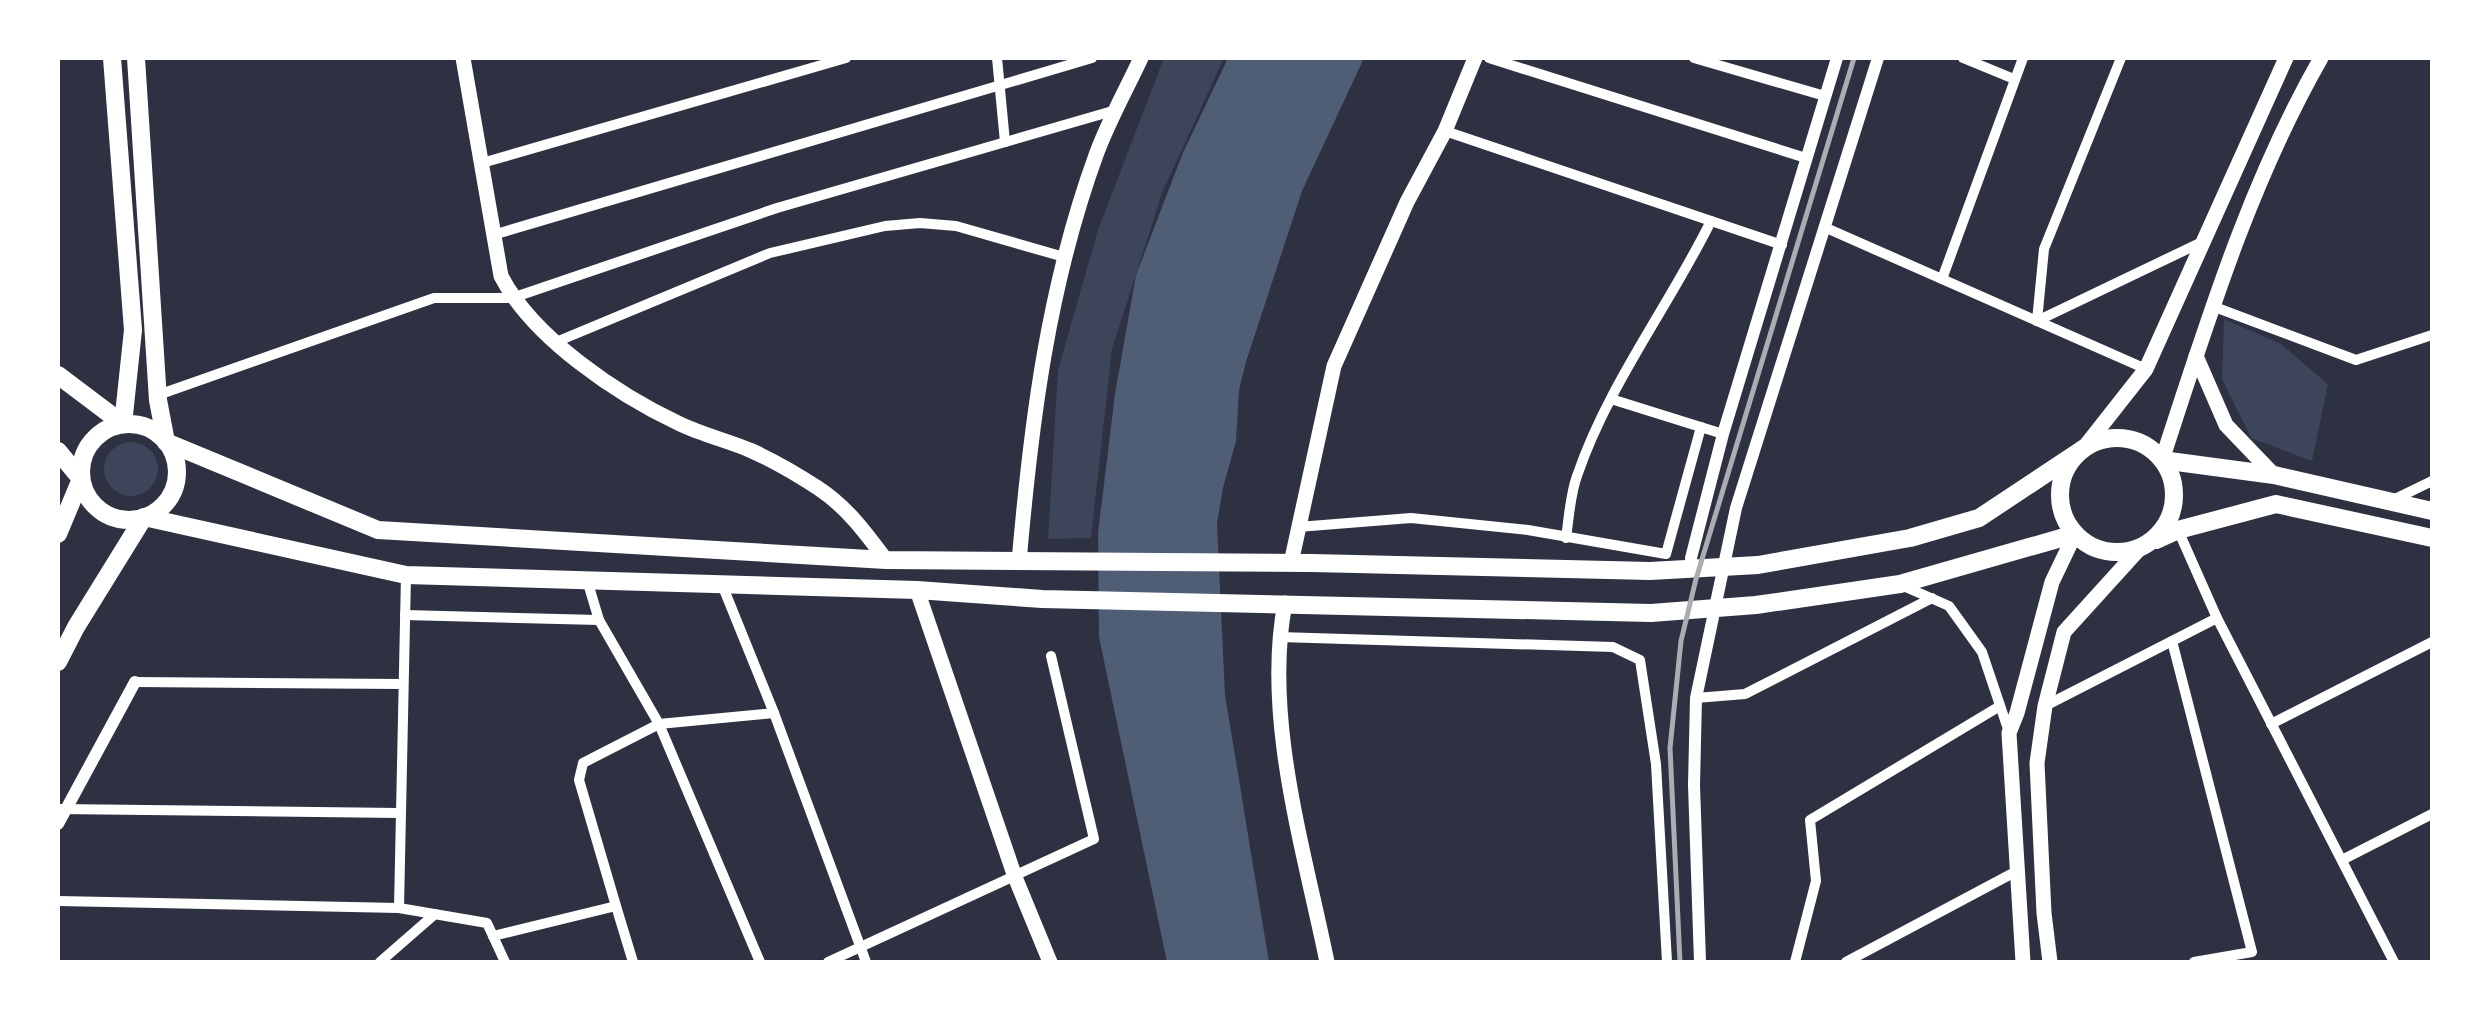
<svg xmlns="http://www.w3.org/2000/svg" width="2490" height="1020" font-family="Ubuntu,sans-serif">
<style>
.green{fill:#3c4559}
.water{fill:#4f5d75}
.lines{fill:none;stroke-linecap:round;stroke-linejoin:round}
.minor{stroke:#fff;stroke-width:10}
.tertiary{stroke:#fff;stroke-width:12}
.secondary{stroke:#fff;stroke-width:15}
.primary{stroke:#fff;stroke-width:18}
.rail{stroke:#abadb3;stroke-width:5}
</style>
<rect width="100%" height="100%" fill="#2d3142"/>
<g class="green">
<polygon points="1164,58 1224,58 1162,193 1112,349 1091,538 1048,539 1058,370 1098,230"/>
<polygon points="2224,319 2281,344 2328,384 2312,461 2251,438 2222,379"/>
<circle cx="131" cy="469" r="27"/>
</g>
<polygon class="water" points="1228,58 1364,58 1302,191 1246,362 1239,390 1236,441 1223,488 1217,524 1225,695 1269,962 1167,962 1099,637 1098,533 1115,394 1136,275 1182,155"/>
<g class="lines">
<g class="minor">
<polyline points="997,58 1005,142"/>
<polyline points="1489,58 1806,158"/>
<polyline points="1694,58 1825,96"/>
<polyline points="1963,58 2014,79"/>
<polyline points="1445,131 1782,245"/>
<polyline points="482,163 846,58"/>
<polyline points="1824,227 2146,369"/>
<polyline points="493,235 1092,58"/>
<polyline points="1942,279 2023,58"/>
<polyline points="2212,306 2356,360 2432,335"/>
<polyline points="2037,321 2044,249 2121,58"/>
<polyline points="2037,321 2202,242"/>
<polyline points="556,342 770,253 885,226 920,223 956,226 1064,257"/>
<polyline points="158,395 434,298 512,298 777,208 1116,110"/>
<polyline points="1611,399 1723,434"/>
<polyline points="2393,500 2432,481"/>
<polyline points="1298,527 1411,518 1528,530 1666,554 1701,427"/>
<polyline points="2178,530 2217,618 2394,962"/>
<path d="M1566 538C1569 518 1570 495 1577 476 1608 385 1669 306 1711 221"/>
<polyline points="587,580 599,620 659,724 760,962"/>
<polyline points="1901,585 1949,606 1982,652 2009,732"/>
<polyline points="723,587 774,713 866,962"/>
<polyline points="405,615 599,620"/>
<polyline points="1279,637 1613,647 1640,660 1656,764 1667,962"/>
<polyline points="2172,641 2252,952 2194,962"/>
<polyline points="135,682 403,684"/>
<polyline points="1696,698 1745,694 1932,598"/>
<polyline points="2045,706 2217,618"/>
<polyline points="2271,724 2432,642"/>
<polyline points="58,809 399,813"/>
<polyline points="2342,860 2432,814"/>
<polyline points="58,901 399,908 487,923 505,962"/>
<polyline points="616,906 633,962"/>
<polyline points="399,908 406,575"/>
<polyline points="493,936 616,906 579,780 583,763 659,724 774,713"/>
<polyline points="380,962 435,914"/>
<polyline points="828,962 1094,839 1051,656"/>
<polyline points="1795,962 1816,881 1810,820 2000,706"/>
<polyline points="1846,962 2015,872"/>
</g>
<g class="tertiary">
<polyline points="1691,558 1723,434 1837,58"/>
<polyline points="58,824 135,682"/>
<polyline points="1700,962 1694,785 1696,698 1736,508 1878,58"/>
</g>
<g class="secondary">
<path d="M463 58 501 276C533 338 618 395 680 424 703 435 729 441 752 451 774 461 798 475 818 488 847 507 866 533 886 560"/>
<polyline points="2196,356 2226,425 2274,475"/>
<polyline points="2083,449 2146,369 2286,58"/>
<path d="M2162 460C2207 323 2249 184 2321 58"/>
<path d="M1019 562C1031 423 1048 287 1096 155 1108 122 1126 90 1141 58"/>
<polyline points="1291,563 1334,366 1407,202 1445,131 1475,58"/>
<polyline points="917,590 1015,877 1050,962"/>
<path d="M1285 603C1263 717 1304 849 1327 962"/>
<polyline points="2023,962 2009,733 2017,713 2052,582 2075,534"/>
<polyline points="2050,962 2044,913 2037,763 2045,706 2064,632 2142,546"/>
</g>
<g class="primary">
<polyline points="112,58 133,330 123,424"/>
<polyline points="136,58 158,400 166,442 378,530 886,560 1312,563 1650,571 1758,565 1910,538 1979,518 2083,449"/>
<polyline points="58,375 123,424"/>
<circle cx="129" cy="472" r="48"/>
<circle cx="2117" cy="495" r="57"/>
<polyline points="58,451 81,479 58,534"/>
<polyline points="2162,460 2274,475 2432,511"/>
<polyline points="2156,540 2178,530 2276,504 2432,538"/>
<polyline points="58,662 76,627 144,517 406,575 917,590 1042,599 1651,613 1756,605 1900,584 2075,534"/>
</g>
<polyline class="rail" points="1680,962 1670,748 1681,641 1696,579 1854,58"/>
</g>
<rect width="2490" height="1020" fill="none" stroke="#ffffff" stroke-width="120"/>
</svg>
